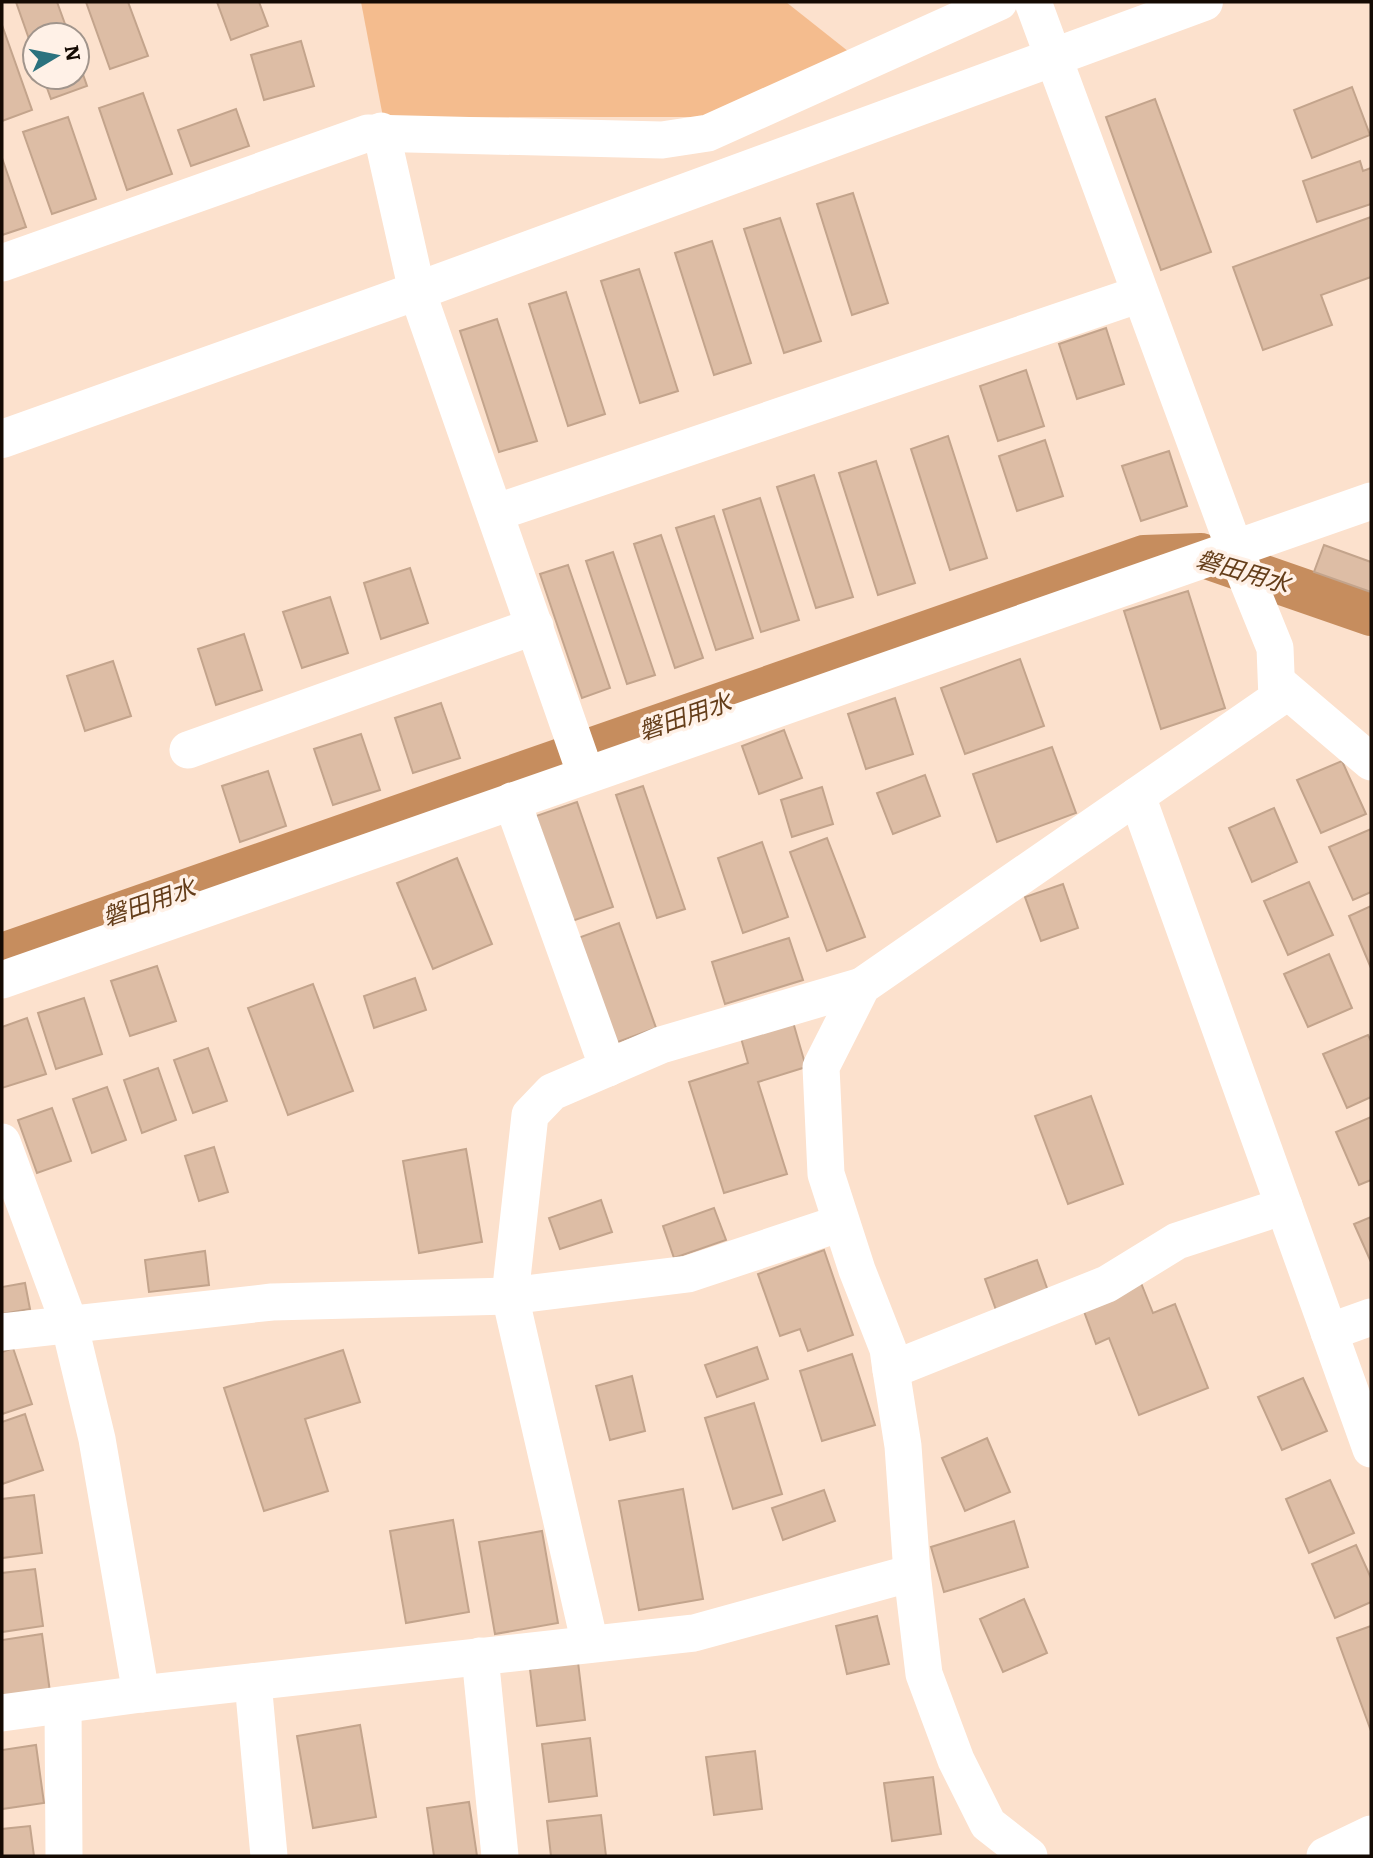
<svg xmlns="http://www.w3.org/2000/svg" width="1373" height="1858" font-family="Literata,'Noto Sans JP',serif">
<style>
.green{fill:#f4bc8e}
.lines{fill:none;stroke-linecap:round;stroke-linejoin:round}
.canal{stroke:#c68d5e;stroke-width:44}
.building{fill:#ddbda5;stroke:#c3a48c;stroke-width:2}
.street{stroke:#fff;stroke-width:37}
.secondary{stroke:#fff;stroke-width:38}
.labels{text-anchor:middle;stroke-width:7;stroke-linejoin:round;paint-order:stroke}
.water-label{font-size:24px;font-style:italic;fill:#643d19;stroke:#fff1e7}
</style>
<rect width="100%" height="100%" fill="#fce1cd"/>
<polygon class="green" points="361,2 786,2 863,63 745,117 383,117"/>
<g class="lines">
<polyline class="canal" points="2,955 1144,557 1201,555 1371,614"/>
</g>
<g class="building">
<polygon points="16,2 57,2 69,35 35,35 35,56"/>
<polygon points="86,2 128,2 148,56 110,69"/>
<polygon points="217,2 259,2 268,26 231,40"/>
<polygon points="2,25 32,110 2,121"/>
<polygon points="301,41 314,86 264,100 251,55"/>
<polygon points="77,57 87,86 51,99 43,77 77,77"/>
<polygon points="1352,87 1370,135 1312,158 1294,110"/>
<polygon points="143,93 172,174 127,190 99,108"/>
<polygon points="1155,99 1211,252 1161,270 1106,117"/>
<polygon points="236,109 249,146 191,166 178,130"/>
<polygon points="68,117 96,199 52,214 23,132"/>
<polygon points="2,158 26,227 2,235"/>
<polygon points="1360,161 1363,171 1371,168 1371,204 1317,222 1303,181"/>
<polygon points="853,193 888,303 852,315 817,204"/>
<polygon points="1371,217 1371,277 1321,295 1332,325 1263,350 1233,267"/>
<polygon points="780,218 821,341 784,353 744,229"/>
<polygon points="712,241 751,363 714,375 675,253"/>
<polygon points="639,269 678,391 640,403 601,281"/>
<polygon points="566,292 605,414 568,426 529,304"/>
<polygon points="497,319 537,441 499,452 460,331"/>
<polygon points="1106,328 1124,384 1077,399 1059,344"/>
<polygon points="1026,370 1044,426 998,441 980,386"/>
<polygon points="948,436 987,558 950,570 911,449"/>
<polygon points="1045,440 1063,496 1017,511 999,456"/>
<polygon points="1169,451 1187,506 1141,521 1122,466"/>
<polygon points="876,461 915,583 878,595 839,473"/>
<polygon points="814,475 853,597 816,608 777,487"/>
<polygon points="760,498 799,620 761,632 723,510"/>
<polygon points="714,516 753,638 716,650 676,528"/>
<polygon points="661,535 703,658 675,668 634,544"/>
<polygon points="1324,545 1371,562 1371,592 1314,572"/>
<polygon points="613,552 655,675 627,684 586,561"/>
<polygon points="568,565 610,688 582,698 540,574"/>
<polygon points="410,568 428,623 381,639 364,583"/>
<polygon points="1188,591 1225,708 1161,729 1124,611"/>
<polygon points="330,597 348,653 302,668 283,612"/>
<polygon points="244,634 262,690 216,705 198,649"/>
<polygon points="1020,659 1044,726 965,754 941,688"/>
<polygon points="113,661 131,716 85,731 67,676"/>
<polygon points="895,698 913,754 866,769 848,714"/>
<polygon points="441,703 460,758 413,773 395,718"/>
<polygon points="784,730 802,778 759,794 742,746"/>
<polygon points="361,734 380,790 333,805 314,749"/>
<polygon points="1052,747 1076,813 997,842 973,774"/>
<polygon points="1342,761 1366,814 1321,833 1297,780"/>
<polygon points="268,771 286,826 240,842 222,786"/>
<polygon points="925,775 940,816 893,834 877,793"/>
<polygon points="643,786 685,909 657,918 616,795"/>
<polygon points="822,787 833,824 792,837 781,800"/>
<polygon points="577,802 613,907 572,921 536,816"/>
<polygon points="1274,808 1297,862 1252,882 1229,828"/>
<polygon points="1371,829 1371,892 1353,900 1329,847"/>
<polygon points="827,838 865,937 827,951 790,852"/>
<polygon points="762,842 788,917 743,933 718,858"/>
<polygon points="457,858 492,944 433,969 397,883"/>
<polygon points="1309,882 1333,935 1288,955 1264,901"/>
<polygon points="1063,884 1078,928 1041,941 1025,897"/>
<polygon points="1371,906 1371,968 1349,916"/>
<polygon points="619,923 656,1028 615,1043 578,938"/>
<polygon points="789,938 803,980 725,1004 712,962"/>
<polygon points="1329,954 1352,1008 1308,1027 1284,974"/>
<polygon points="157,966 176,1021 130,1036 111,981"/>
<polygon points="415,978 426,1010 374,1028 364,996"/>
<polygon points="313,984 353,1091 288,1115 248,1008"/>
<polygon points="84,998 102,1054 56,1069 38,1013"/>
<polygon points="27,1018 46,1074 2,1088 2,1027"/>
<polygon points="793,1022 806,1067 758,1082 787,1174 724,1193 689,1082 748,1063 741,1038"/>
<polygon points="1368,1035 1371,1041 1371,1097 1347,1108 1323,1054"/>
<polygon points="208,1048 227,1101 193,1113 174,1060"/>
<polygon points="158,1068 176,1120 142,1133 124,1080"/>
<polygon points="107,1087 126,1140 92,1153 73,1099"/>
<polygon points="1091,1096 1123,1184 1068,1204 1035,1116"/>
<polygon points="52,1108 71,1161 37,1173 18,1120"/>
<polygon points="1371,1117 1371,1180 1359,1185 1336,1132"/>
<polygon points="214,1147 228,1192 199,1201 185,1156"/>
<polygon points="466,1149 482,1242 419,1253 403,1161"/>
<polygon points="601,1200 612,1232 560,1249 549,1218"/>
<polygon points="714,1208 726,1240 674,1258 663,1226"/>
<polygon points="1371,1217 1371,1262 1354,1224"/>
<polygon points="824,1250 853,1335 808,1351 800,1329 780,1336 758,1274"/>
<polygon points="205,1251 209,1285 149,1292 145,1260"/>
<polygon points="1037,1260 1048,1291 996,1310 985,1279"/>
<polygon points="25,1283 30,1309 2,1314 2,1287"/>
<polygon points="1141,1283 1153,1313 1175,1304 1208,1388 1139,1415 1109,1338 1096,1344 1082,1306"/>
<polygon points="757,1347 768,1379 717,1397 705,1365"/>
<polygon points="13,1348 32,1404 2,1414 2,1352"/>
<polygon points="343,1350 360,1402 305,1419 328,1491 264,1511 224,1388"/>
<polygon points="852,1354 875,1425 822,1441 800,1371"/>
<polygon points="632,1376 645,1431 610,1440 596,1386"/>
<polygon points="1303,1378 1327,1431 1282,1450 1258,1397"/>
<polygon points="754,1403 782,1494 733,1509 705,1418"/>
<polygon points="25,1414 43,1470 2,1484 2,1422"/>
<polygon points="987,1438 1010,1492 965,1511 942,1458"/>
<polygon points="1330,1480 1354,1533 1309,1553 1286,1499"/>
<polygon points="683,1489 703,1599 639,1610 619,1501"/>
<polygon points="824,1490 835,1521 783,1540 772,1508"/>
<polygon points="34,1495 42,1553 2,1558 2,1499"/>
<polygon points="453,1520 469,1612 406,1623 390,1531"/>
<polygon points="1014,1521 1028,1567 944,1592 931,1547"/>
<polygon points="542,1531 558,1623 495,1634 479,1542"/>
<polygon points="1356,1545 1371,1578 1371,1602 1335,1618 1312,1564"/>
<polygon points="35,1569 43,1626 2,1632 2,1573"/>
<polygon points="1024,1599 1047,1653 1003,1672 980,1619"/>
<polygon points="877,1616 889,1664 847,1674 836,1626"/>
<polygon points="1371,1626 1371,1731 1337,1638"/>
<polygon points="42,1634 50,1692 2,1698 2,1640"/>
<polygon points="578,1662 585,1720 537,1726 530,1669"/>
<polygon points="360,1725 376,1817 313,1828 297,1736"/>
<polygon points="590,1738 597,1796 549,1802 542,1744"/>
<polygon points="36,1745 44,1803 2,1809 2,1750"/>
<polygon points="755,1751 762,1809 714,1815 706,1757"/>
<polygon points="933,1777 941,1834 892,1841 884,1783"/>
<polygon points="469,1802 477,1856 434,1856 427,1808"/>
<polygon points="601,1815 606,1856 551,1856 547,1821"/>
<polygon points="30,1826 34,1856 2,1856 2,1829"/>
</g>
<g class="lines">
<g class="street">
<polyline points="381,131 417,291 586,775"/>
<polyline points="2,263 368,133 662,140 708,133 999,2"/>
<polyline points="495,513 1140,294"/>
<polyline points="1277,682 1371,762"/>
<polyline points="188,750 535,626"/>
<polyline points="1137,796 1371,1449"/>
<polyline points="512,801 608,1068"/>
<polyline points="2,980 1371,501"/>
<polyline points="2,1142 69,1323 97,1439 141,1694"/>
<polyline points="2,1332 272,1302 510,1296 688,1274 841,1223"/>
<polyline points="1329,1332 1371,1317"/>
<polyline points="891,1370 1107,1284 1177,1241 1284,1206"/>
<polyline points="590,1644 510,1296 530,1115 552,1092 661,1045 862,986"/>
<polyline points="480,1656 500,1856"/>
<polyline points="253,1682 269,1856"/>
<polyline points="63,1705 64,1856"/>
<polyline points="2,1713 141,1694 694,1633 912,1573"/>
<polyline points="1029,1856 988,1824 956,1760 924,1674 912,1573 903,1446 891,1370 888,1349 857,1270 826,1174 821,1067 862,986 1277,699 1275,648 1234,547 1033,2"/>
<polyline points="1325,1856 1371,1834"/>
</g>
<polyline class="secondary" points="2,439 417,291 1204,2"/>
</g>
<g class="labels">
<g class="water-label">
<text transform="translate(1243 572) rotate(16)" y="8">磐田用水</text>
<text transform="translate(685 717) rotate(-19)" y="8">磐田用水</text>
<text transform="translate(149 903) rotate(-19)" y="8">磐田用水</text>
</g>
</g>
<rect width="1373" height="1858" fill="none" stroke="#140a03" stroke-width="7"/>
<g transform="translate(56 56) rotate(80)"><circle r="33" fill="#fff1e7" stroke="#a1958c" stroke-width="2"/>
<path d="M0-5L12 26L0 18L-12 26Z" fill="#2b727e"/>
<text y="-10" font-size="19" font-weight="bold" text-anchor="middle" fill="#140a03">N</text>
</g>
</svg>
